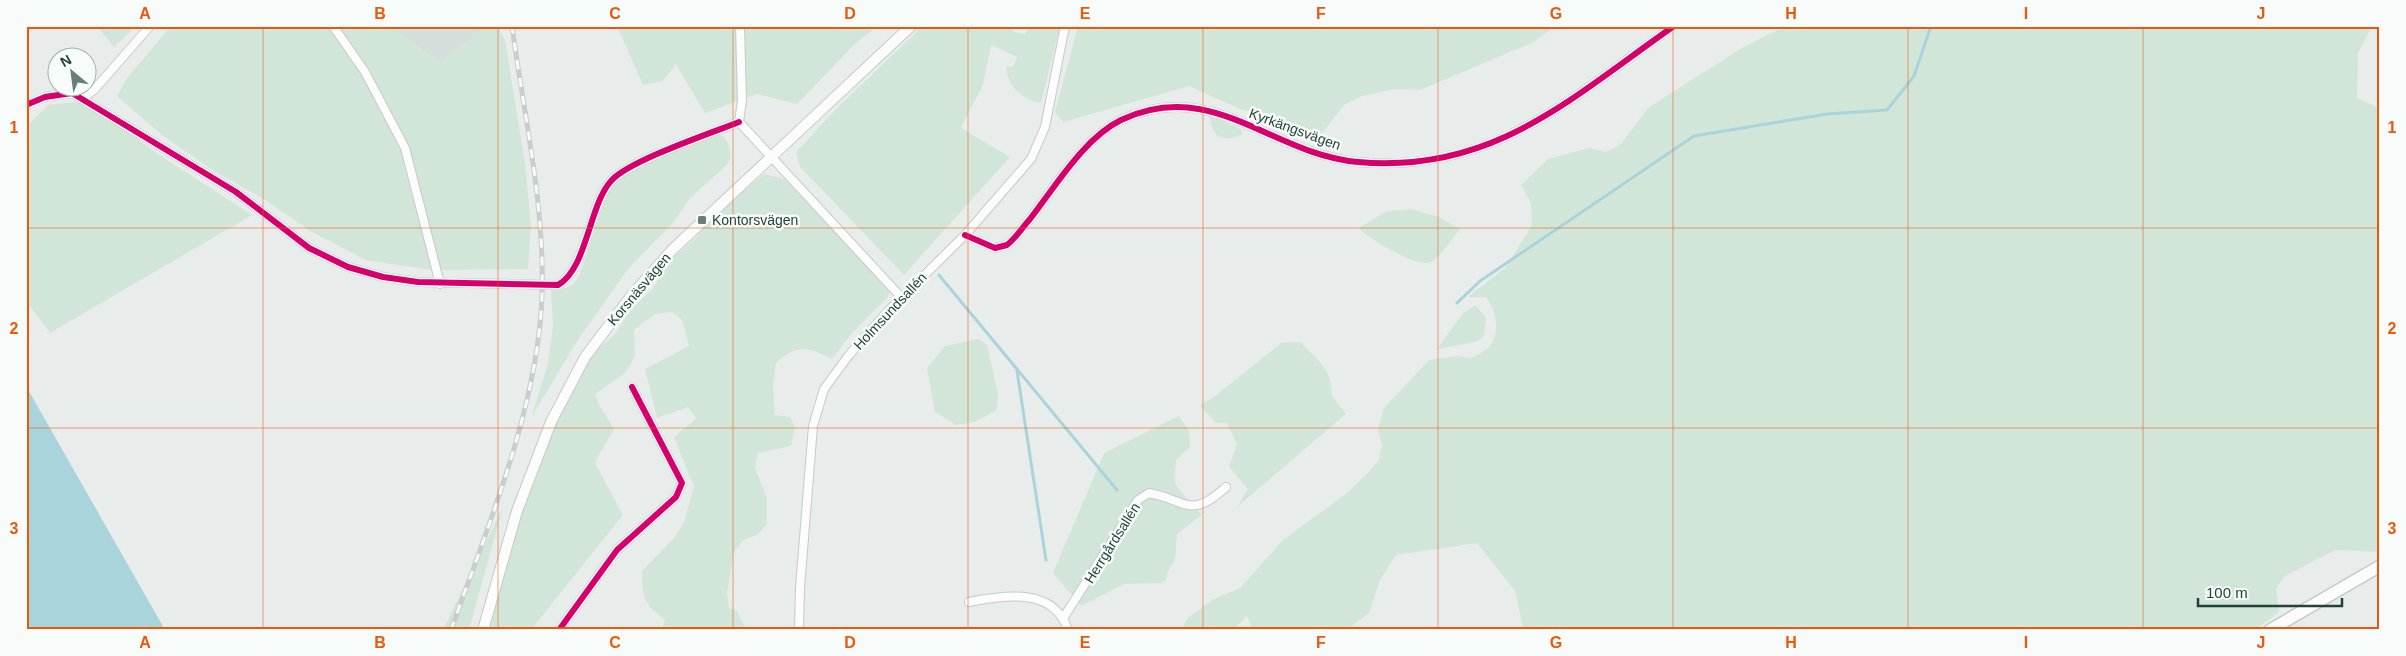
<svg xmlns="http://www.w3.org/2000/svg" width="2406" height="656" font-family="Arial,sans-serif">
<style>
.built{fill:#d6dedb}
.green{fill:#d1e6d8}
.water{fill:#a9d4db}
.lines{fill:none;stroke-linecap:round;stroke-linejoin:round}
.stream{stroke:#a9d4db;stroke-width:3}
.minor-casing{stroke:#c5cac8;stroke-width:10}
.tertiary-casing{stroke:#c5cac8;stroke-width:12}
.secondary-casing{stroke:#c3cbc8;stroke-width:14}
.minor{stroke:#fcfcfc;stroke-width:8}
.tertiary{stroke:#fcfcfc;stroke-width:10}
.secondary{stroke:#fcfcfc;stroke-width:11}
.rail-casing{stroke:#c9cdcc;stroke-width:5}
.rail{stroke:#f7fbf9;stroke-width:3;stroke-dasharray:9;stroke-linecap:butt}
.cycleway-casing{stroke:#f7fbf9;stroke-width:9}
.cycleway{stroke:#d6006c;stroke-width:6}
.grid{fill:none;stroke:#e8590c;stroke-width:1;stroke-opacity:0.55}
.poi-dot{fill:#697e78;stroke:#f7fbf9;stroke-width:2}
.labels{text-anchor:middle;stroke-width:5;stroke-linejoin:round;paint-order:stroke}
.street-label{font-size:14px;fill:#24423a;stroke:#f7fbf9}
.poi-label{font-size:14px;fill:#24423a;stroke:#f7fbf9;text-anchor:start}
.neatline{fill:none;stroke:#e8590c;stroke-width:2}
.grid-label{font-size:16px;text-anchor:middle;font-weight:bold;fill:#e8590c}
</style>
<rect width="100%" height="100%" fill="#e8edeb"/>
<path class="built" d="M 390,26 L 486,26 L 440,63 Z"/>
<path class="green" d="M 97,26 L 136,26 L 114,47 Z
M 171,26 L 390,26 L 440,63 L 486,26 L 497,26 L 505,40 L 525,164 L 531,226 L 528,269 L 431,270 L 366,260 L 312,232 L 262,198 L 214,171 L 162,135 L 117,96 L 127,78 Z
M 617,26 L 878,26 L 855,44 L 797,104 L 757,94 L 705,113 L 676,64 L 663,81 L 643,85 Z
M 923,26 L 1009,26 L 1014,32 L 1025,34 L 1030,26 L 1060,26 L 1041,103 C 1024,101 1004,84 1007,66 L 1013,67 L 1017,57 L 991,45 L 983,85 L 961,128 L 1010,157 L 904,275 L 800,167 L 796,152 L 839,106 Z
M 1078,26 L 1555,26 L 1534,42 L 1420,90 L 1395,89 L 1362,96 L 1344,105 L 1320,136 L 1238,108 L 1189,86 L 1063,122 L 1055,112 Z
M 1785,26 L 2372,26 L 2358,53 L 2357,98 L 2380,108 L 2380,552 L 2335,550 L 2285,576 L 2276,589 L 2279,612 L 2255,630 L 1521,630 L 1523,627 L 1515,591 L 1477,543 L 1396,555 L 1380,580 L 1369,613 L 1346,630 L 1253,630 L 1247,616 L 1233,630 L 1181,630 L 1188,618 L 1212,600 L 1240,588 L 1283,540 L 1347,493 L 1370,471 L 1379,460 L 1382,445 L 1378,430 L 1384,408 L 1429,360 L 1457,356 L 1471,358 C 1477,355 1484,352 1488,348 C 1501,335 1497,308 1485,297 L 1468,297 L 1506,267 L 1532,225 L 1531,203 L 1521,185 L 1548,159 L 1590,148 L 1606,152 L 1621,144 L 1648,108 L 1740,49 Z
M 75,102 L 92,105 L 158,154 L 252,215 L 50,333 L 26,301 L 26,127 L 48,105 Z
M 1209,115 L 1241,129 L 1242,135 L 1228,139 L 1217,136 L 1211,125 Z
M 719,134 L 725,138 L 729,146 L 731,157 L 727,165 L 690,198 L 672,224 L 628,269 L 577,341 L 531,418 L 548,364 L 553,325 L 551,290 C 558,289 567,289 573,284 C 585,273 598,209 611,188 C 623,167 695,144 719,134 Z
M 764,174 L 784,179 L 890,289 L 888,297 L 851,334 L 832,359 C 808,347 797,344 776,363 L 773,386 L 775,415 L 790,417 L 795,427 L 791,446 L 758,453 L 755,468 L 767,498 L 767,524 L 757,535 L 743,540 L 734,553 L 727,593 L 729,608 L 737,611 L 746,630 L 662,630 L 665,619 C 644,607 642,594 642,571 L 674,538 L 684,522 L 694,487 L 674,437 L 696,419 L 688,407 L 657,418 L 645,369 L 689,346 L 682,320 L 672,312 L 655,314 L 634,330 L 635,356 L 626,372 L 595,394 L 599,405 L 614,429 C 608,441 600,451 595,463 L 623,515 L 531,630 L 487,630 L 521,515 L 554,424 L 588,358 L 616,333 L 631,308 L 652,290 L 672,259 L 697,237 L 713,215 Z
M 1411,209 L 1439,217 L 1460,229 C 1453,237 1437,262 1428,263 C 1413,265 1369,239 1359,228 L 1387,211 Z
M 1476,305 L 1486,318 L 1484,336 L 1476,342 L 1437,349 L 1463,313 Z
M 978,339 L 987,345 L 998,393 L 997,410 L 975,422 L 956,425 L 935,412 L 927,368 L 945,346 Z
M 1300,342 C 1318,360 1332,369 1332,396 L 1346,414 L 1237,507 L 1248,489 L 1229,467 L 1237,444 L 1227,423 L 1216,423 L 1200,406 L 1220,392 L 1281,343 Z
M 1179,416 L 1189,431 L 1190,447 L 1176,460 C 1176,467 1174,474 1175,481 C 1175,488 1196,507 1202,515 L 1177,534 L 1175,560 L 1168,571 L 1166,580 L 1161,583 L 1124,584 L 1081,606 L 1053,573 L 1104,453 Z
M 503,507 L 469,630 L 443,630 Z"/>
<path class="water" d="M 26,386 L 165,630 L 26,630 Z"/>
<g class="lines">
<path class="stream" d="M 939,275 L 1117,490
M 1457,303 L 1480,281 L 1694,136 L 1827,114 L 1887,110 L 1914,76 L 1931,26
M 1017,371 L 1046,560"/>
<g class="minor-casing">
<path id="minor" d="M 333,26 L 365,72 L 405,148 L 440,284
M 740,26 L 742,100 L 739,122 L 901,297
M 83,98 L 94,90 L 150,26
M 26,105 L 45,97 L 72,93 L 236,192 L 309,248 L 348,267 L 383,277 L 418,282 L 558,285 C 587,269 589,205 611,181 C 628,161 711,133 739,122
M 965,235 L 995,248 L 1007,245 C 1016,238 1022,228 1030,219 C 1055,187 1084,138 1121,120 C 1213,77 1270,154 1358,162 C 1493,174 1571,98 1674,26
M 969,602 C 1005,595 1054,587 1068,630
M 1064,617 L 1138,500 L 1149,493 C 1187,500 1190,520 1226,487
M 559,630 L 617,550 L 676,497 L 682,483 L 632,387
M 799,630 L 800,588 L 813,426 L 824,389 L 849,355 L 888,311 L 965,235 L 1031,159 L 1045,127 L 1065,26"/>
</g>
<g class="tertiary-casing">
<path id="tertiary" d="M 483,630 L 517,511 L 551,422 L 585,357 L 632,295 L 672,250 L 911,26"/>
</g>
<g class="secondary-casing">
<path id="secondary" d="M 2270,630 L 2380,566"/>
</g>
<use href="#minor" class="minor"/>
<use href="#tertiary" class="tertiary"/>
<use href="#secondary" class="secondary"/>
<g class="rail-casing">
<path id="rail" d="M 451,630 C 488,526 538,407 542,296 C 545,205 524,116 512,26"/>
</g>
<use href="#rail" class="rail"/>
<g class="cycleway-casing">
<path id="cycleway" d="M 26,105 L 45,97 L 72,93 L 236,192 L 309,248 L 348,267 L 383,277 L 418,282 L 558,285 C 587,269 589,205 611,181 C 628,161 711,133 739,122
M 965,235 L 995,248 L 1007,245 C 1016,238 1022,228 1030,219 C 1055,187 1084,138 1121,120 C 1213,77 1270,154 1358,162 C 1493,174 1571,98 1674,26
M 559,630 L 617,550 L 676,497 L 682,483 L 632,387"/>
</g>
<use href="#cycleway" class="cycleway"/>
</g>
<path class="grid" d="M 263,26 L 263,630M 498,26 L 498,630M 733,26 L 733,630M 968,26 L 968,630M 1203,26 L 1203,630M 1438,26 L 1438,630M 1673,26 L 1673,630M 1908,26 L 1908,630M 2143,26 L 2143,630M 26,228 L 2380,228M 26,428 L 2380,428"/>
<rect class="poi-dot" x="697" y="215" width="10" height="10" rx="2.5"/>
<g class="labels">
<g class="street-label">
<text transform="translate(1295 129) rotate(20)" y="5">Kyrkängsvägen</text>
<text transform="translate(639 289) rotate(-50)" y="5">Korsnäsvägen</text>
<text transform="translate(890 311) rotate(-47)" y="5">Holmsundsallén</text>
<text transform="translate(1112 543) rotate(-58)" y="5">Herrgårdsallén</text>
</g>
<g class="poi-label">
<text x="712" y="225">Kontorsvägen</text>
</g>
</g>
<rect width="2406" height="656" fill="none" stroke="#f7fbf9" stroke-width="55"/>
<g transform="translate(72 72) rotate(331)"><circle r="24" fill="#f7fbf9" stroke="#a3b1ad"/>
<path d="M0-4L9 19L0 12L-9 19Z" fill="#697e78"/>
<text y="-8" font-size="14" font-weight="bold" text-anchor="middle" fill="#24423a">N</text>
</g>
<path d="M2198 598v8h144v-8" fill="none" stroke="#24423a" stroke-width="2.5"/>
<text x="2206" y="598" font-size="15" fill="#24423a" stroke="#f7fbf9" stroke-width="4" paint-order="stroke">100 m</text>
<rect x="28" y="28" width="2350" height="600" class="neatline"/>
<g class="grid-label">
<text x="145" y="19">A</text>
<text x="380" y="19">B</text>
<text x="615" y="19">C</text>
<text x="850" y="19">D</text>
<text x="1085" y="19">E</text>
<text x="1321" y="19">F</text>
<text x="1556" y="19">G</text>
<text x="1791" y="19">H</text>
<text x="2026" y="19">I</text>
<text x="2261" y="19">J</text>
<text x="14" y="133">1</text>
<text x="2392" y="133">1</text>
<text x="14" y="334">2</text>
<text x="2392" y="334">2</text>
<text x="14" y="534">3</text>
<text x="2392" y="534">3</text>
<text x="145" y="648">A</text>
<text x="380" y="648">B</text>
<text x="615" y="648">C</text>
<text x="850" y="648">D</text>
<text x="1085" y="648">E</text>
<text x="1321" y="648">F</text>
<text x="1556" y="648">G</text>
<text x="1791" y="648">H</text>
<text x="2026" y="648">I</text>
<text x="2261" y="648">J</text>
</g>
</svg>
